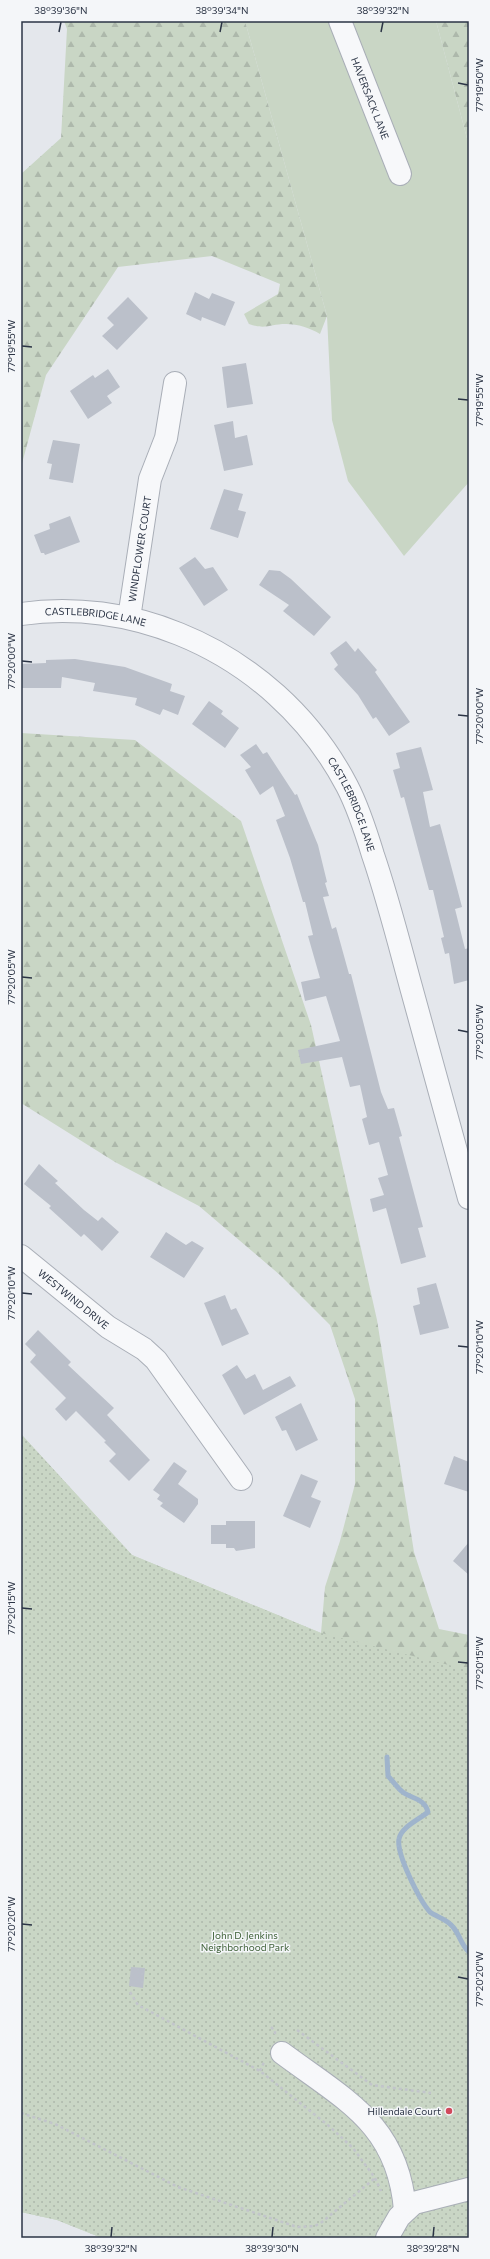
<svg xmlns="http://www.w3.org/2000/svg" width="490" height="2259" font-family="Commissioner,sans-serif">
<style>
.green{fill:#c9d6c5}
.forest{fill:url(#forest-firs)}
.park{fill:url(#park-dots)}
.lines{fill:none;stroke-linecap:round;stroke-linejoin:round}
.stream{stroke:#9fb4cc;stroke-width:5}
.building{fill:#bbc0ca}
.minor-casing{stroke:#a9aeb7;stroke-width:24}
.path{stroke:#c2c5cb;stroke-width:2.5;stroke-dasharray:3 3;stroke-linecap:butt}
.minor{stroke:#f7f8fa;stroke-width:22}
.ticks{fill:none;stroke:#2b3445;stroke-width:1.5}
.poi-dot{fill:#d1495b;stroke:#f4f6f9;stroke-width:1.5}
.labels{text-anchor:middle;stroke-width:3;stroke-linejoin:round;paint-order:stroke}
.street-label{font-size:10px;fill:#2b3445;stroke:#f4f6f9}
.park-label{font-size:10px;fill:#3f6138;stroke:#f4f6f9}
.poi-label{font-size:10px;fill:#2b3445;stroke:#f4f6f9;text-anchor:end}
.neatline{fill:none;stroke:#2b3445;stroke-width:1.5}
.ticks-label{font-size:10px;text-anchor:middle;fill:#2b3445}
</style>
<defs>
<pattern id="forest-firs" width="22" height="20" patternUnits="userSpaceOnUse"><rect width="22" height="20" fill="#c9d6c5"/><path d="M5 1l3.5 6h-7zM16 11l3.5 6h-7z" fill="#adb8ab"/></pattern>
<pattern id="park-dots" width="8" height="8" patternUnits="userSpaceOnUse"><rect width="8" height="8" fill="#c9d6c5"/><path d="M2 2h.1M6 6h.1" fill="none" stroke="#adb8ab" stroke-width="1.8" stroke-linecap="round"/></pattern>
</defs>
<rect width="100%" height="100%" fill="#e4e7ec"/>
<path class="green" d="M 245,21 L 436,21 L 469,146 L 469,482 L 404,556 L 348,481 L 332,420 L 327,316 Z"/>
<path class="forest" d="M 64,21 L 245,21 L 327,316 L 320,334 C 310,328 298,324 286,324 C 270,324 266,330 249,324 L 244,314 L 278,294 L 280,284 L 212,256 L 118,267 L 46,375 L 21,467 L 21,174 L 61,138 L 67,29 Z
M 436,21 L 469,21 L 469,146 Z
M 21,733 L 135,740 L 241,821 L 311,1025 L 377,1320 L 414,1552 L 439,1629 L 469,1635 L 469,2082 L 102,2238 L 57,2220 L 21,2212 L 21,1434 L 132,1555 L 321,1633 L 325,1587 L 340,1541 L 355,1484 L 355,1399 L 330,1325 L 280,1275 L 199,1206 L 115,1162 L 21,1103 Z"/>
<path class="park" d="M 21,1434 L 132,1555 L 321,1633 L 469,1670 L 469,2238 L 102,2238 L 57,2220 L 21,2212 Z"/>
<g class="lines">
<path class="stream" d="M 387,1757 L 388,1776 C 393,1781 398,1789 404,1793 C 413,1799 425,1799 428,1812 C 420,1819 401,1827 399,1839 C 396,1854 420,1901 430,1912 C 436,1917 446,1918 453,1927 C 460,1935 461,1945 469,1952"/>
</g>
<path class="building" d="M 195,292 L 209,299 L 212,293 L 235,302 L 225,326 L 202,317 L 201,321 L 186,314 Z
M 128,297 L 148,318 L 117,350 L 102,336 L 114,325 L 107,318 Z
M 246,363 L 253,404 L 227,408 L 222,367 Z
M 108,369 L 120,387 L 107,396 L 112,403 L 88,419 L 70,391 L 93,375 L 95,378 Z
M 233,421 L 235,438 L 247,435 L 253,465 L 224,471 L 214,425 Z
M 53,440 L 80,444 L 73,483 L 49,479 L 52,464 L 47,463 Z
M 224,489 L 243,494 L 238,510 L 246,512 L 238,538 L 210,529 Z
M 70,516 L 80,542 L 45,555 L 44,553 L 41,553 L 34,535 L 50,529 L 49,524 Z
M 195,557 L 205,569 L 213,567 L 228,590 L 204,606 L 179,568 Z
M 269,570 L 280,571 L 291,579 L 331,617 L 314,636 L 283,611 L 289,605 L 259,585 Z
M 346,641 L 355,652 L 358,648 L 377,670 L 375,672 L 410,722 L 389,736 L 376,717 L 373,719 L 358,695 L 334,669 L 338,665 L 330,653 Z
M 75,659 L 125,667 L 172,684 L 170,691 L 185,696 L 178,715 L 163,709 L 160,715 L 135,705 L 137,698 L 93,691 L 95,683 L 62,677 L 61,688 L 21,688 L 21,664 L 46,663 L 46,660 Z
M 209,701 L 223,711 L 221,714 L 239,728 L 225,748 L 192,724 Z
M 256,744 L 263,754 L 267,752 L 295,795 L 297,794 L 318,845 L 327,882 L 325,883 L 329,896 L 323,897 L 332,929 L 336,927 L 349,974 L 351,974 L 381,1092 L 388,1109 L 394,1108 L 402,1136 L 399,1137 L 423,1227 L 418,1228 L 426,1257 L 401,1264 L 386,1208 L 373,1212 L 370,1199 L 384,1195 L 378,1178 L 388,1175 L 379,1142 L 369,1145 L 362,1119 L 367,1117 L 360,1085 L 350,1087 L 342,1057 L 301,1064 L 298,1050 L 340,1041 L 326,996 L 305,1001 L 301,982 L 320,978 L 308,936 L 313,935 L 305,902 L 303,902 L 290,858 L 276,820 L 285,816 L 273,786 L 260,795 L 245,770 L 251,767 L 240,755 Z
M 421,747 L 433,790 L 423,792 L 430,827 L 440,824 L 462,907 L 455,909 L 465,949 L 469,948 L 469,980 L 454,984 L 449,953 L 445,954 L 441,938 L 444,937 L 433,890 L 429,890 L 404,797 L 401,798 L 393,770 L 400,768 L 396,753 Z
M 39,1164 L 58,1181 L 55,1183 L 84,1210 L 98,1221 L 102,1217 L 119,1232 L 102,1251 L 84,1234 L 81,1237 L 49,1208 L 51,1206 L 24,1184 Z
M 166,1232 L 186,1245 L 192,1241 L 204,1248 L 184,1278 L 150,1257 Z
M 436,1283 L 449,1328 L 420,1335 L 413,1306 L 420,1304 L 417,1288 Z
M 225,1295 L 231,1310 L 236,1308 L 249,1334 L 222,1346 L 204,1303 Z
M 38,1330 L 71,1362 L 68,1365 L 114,1408 L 107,1415 L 150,1460 L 129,1481 L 109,1461 L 116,1454 L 104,1442 L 106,1441 L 76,1411 L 66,1421 L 55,1409 L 66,1398 L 30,1362 L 36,1355 L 25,1344 Z
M 237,1365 L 246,1379 L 255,1374 L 263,1390 L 290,1376 L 296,1386 L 244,1415 L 222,1375 Z
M 301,1403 L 318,1440 L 296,1451 L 286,1430 L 282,1431 L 275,1417 Z
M 454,1456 L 469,1462 L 469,1492 L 444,1484 Z
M 174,1462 L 187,1471 L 178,1484 L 198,1499 L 198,1504 L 184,1523 L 160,1506 L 163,1503 L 157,1499 L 160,1495 L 153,1490 Z
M 301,1474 L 318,1481 L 311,1497 L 321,1501 L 310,1528 L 283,1516 Z
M 226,1521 L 255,1521 L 255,1548 L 236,1551 L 234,1548 L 226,1548 L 226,1544 L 211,1544 L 211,1525 L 226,1525 Z
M 469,1542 L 469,1575 L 453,1561 Z
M 131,1967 L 145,1968 L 143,1988 L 129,1986 Z"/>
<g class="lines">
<g class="minor-casing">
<g id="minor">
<path id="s1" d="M 340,21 L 400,174"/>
<path id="s2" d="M 21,614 C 74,606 130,614 179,634 C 251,663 311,717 347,786 C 358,807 366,832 373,855 C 388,899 399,943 411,987 C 430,1057 450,1128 469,1198"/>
<path id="s3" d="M 129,618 L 150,479 L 166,438 L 175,383"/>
<path id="s4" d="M 21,1256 L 108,1327 L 144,1349 L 156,1360 L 241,1479"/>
<path d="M 282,2053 C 345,2100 398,2124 405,2210"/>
<path d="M 387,2238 L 399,2217 L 414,2203 L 469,2189"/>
</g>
</g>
<path class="path" d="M 130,1992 L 138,2005 L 260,2071 L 329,2126 L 353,2148 L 375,2178 L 381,2191
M 271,2027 L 275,2031 L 275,2035
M 297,2030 L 372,2085 L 431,2093
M 260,2071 L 265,2060
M 21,2113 L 55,2124 L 178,2187 L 297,2227 L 315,2226 L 322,2222 L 375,2178"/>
<use href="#minor" class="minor"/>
</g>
<path class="ticks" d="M 59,32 L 61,22M 220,32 L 222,22M 381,32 L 383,22M 458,83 L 468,85M 22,346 L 32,347M 458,399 L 468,400M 22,661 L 32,662M 458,715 L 468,716M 22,977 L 32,978M 458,1030 L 468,1032M 22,1293 L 32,1294M 458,1346 L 468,1347M 22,1608 L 32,1609M 458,1662 L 468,1663M 22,1924 L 32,1925M 458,1977 L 468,1979M 111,2237 L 112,2227M 272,2237 L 273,2227M 433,2237 L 434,2227"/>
<circle class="poi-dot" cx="449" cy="2111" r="4"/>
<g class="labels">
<g class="street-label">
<text dy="4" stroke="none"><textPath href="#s1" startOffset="83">HAVERSACK LANE</textPath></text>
<text dy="4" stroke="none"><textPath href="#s3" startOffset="70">WINDFLOWER COURT</textPath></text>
<text dy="4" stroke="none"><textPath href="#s2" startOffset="75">CASTLEBRIDGE LANE</textPath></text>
<text dy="4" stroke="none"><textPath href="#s2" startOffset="411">CASTLEBRIDGE LANE</textPath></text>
<text dy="4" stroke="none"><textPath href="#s4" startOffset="68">WESTWIND DRIVE</textPath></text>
</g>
<g class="park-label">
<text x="245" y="1939">John D. Jenkins<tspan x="245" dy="12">Neighborhood Park</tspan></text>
</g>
<g class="poi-label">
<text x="441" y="2115">Hillendale Court</text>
</g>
</g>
<rect width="490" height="2259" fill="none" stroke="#f4f6f9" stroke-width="44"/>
<rect x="22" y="22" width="446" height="2215" class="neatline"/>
<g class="ticks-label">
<text x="61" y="14">38°39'36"N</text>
<text x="222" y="14">38°39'34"N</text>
<text x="383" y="14">38°39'32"N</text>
<text transform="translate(479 85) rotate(-90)" y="4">77°19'50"W</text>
<text transform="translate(11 346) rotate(-90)" y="4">77°19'55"W</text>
<text transform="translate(479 400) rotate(-90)" y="4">77°19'55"W</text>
<text transform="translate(11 661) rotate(-90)" y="4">77°20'00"W</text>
<text transform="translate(479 716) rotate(-90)" y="4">77°20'00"W</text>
<text transform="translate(11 977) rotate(-90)" y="4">77°20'05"W</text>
<text transform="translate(479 1032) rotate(-90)" y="4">77°20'05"W</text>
<text transform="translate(11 1293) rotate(-90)" y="4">77°20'10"W</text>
<text transform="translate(479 1347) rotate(-90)" y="4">77°20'10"W</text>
<text transform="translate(11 1608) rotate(-90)" y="4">77°20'15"W</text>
<text transform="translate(479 1663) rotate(-90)" y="4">77°20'15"W</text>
<text transform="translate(11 1924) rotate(-90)" y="4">77°20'20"W</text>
<text transform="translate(479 1979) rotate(-90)" y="4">77°20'20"W</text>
<text x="111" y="2252">38°39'32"N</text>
<text x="272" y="2252">38°39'30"N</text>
<text x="433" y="2252">38°39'28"N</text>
</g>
</svg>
